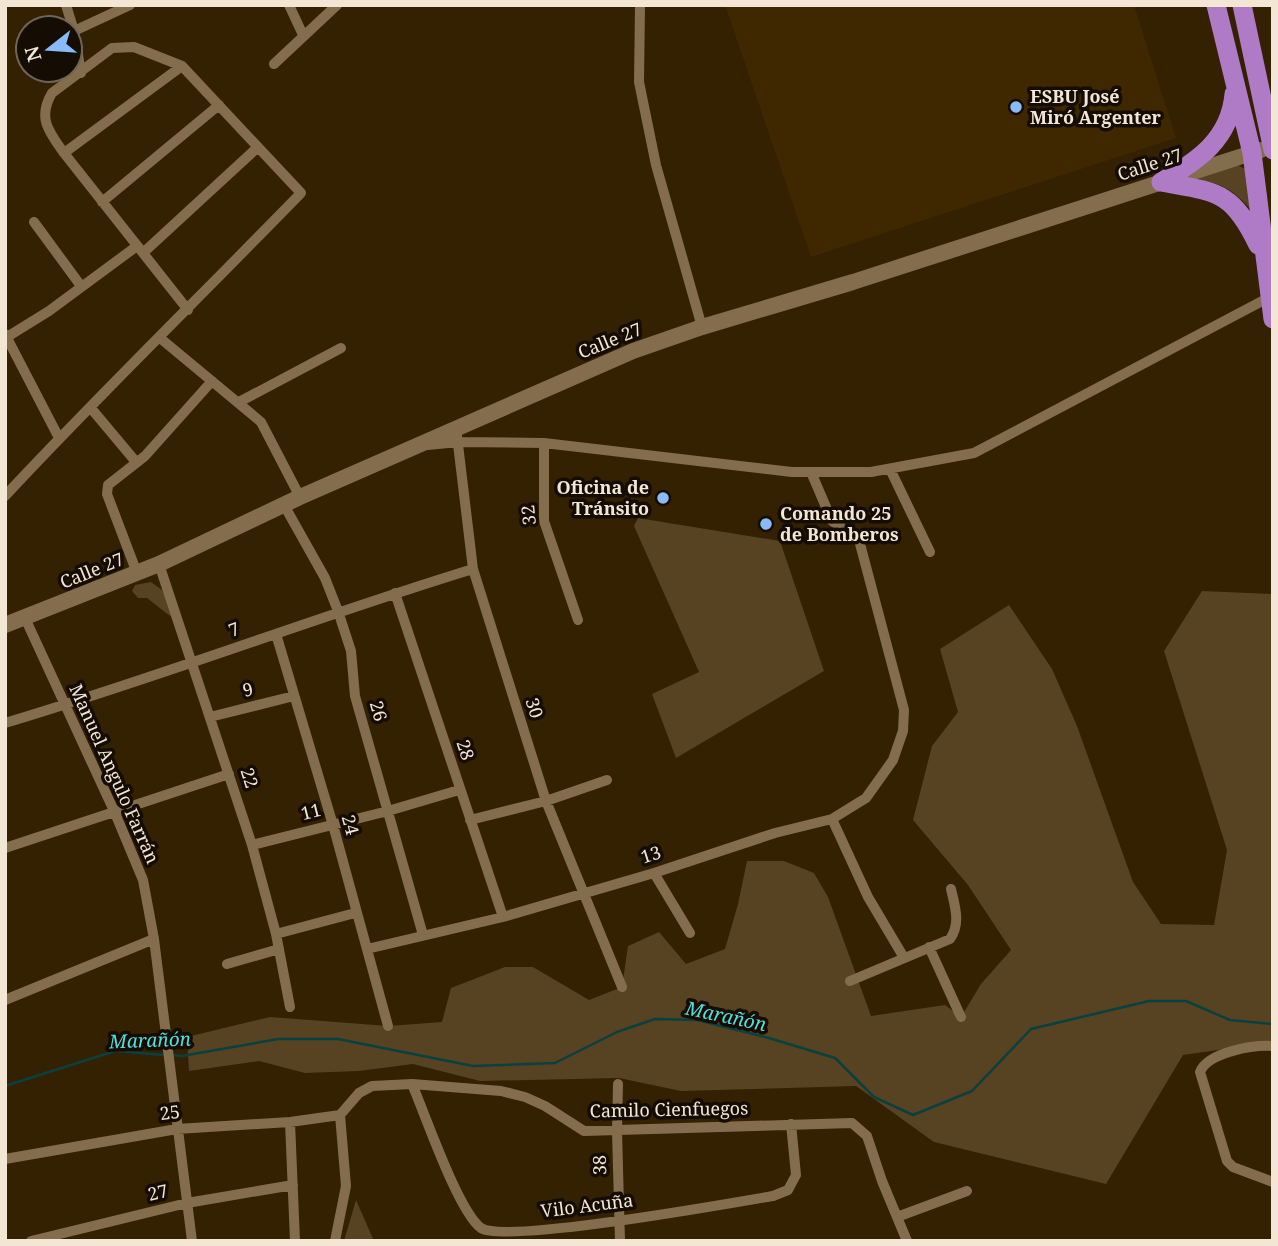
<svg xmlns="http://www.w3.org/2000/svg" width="1278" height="1246" font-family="'Noto Serif',serif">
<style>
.built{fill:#3f2700}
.green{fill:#574222}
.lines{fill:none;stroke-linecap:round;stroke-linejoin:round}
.stream{stroke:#094141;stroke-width:2.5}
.street{stroke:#836d4d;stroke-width:10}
.secondary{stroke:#836d4d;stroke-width:16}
.highway{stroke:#b07bc6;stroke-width:19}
.poi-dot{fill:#88bafc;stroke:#150d03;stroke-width:2.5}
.labels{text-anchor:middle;stroke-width:7;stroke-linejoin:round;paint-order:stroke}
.poi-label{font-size:18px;font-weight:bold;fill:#f3e6d5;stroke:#150d03;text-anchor:start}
.street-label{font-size:18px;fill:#f3e6d5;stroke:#150d03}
.water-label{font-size:19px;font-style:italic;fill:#51dfdf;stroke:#150d03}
</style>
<rect width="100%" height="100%" fill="#342101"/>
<path class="built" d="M 725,5 L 1134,5 L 1176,138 L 811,257 Z"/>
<path class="green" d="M 1236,164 L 1252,173 L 1255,214 C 1233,189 1220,180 1186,180 Z
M 638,518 L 780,541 L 824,671 L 676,758 L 652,694 L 699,672 L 634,526 Z
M 151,582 L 162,590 L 173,615 L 170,616 L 147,598 L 138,598 L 132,591 L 135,585 Z
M 1202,591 L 1273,594 L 1273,1042 L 1183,1055 L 1106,1184 L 934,1142 L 856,1086 L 681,1091 L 619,1078 L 480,1081 L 413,1064 L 359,1071 L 305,1073 L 259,1061 L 189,1071 L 187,1037 L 270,1017 L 388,1026 L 442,1022 L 451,988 L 505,967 L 533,967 L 589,1000 L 622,987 L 628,946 L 659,932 L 686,964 L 725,949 L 738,904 L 747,861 L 784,861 L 814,873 L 828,897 L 871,1016 L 945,1005 L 961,1017 L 981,984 L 1011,950 L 968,885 L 913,820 L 932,746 L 958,712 L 940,649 L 1009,605 L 1052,669 L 1077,726 L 1133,882 L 1161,924 L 1214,925 L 1227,850 L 1164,651 Z
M 356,1200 L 374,1241 L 344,1241 Z"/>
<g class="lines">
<path class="stream" d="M 171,1055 L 182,1056 L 278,1039 L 338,1039 L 473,1066 L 555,1063 L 617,1032 L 655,1019 L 697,1020 L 769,1038 L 835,1058 L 874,1097 L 913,1115 L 972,1091 L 1031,1029 L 1149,1001 L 1186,1001 L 1230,1020 L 1273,1024
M 5,1086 L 115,1051 L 164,1055"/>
<path class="street" d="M 66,5 L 74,31 L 81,73
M 289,5 L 303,35
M 640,5 L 639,82 L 656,165 L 702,327
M 74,31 L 130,5
M 274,64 L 337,5
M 64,153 L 182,66
M 102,202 L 219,105
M 34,222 L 81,286
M 143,253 L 258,147
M 5,334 L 59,438
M 7,337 L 49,311 L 137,246
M 160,338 L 261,422 L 300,497
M 239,402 L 341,348
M 90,407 L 136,462
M 457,436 L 473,569 L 546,801 L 622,987
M 544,443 L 544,521 L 578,620
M 428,445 L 458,442 L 544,443 L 792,472 L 871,472 L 974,453 L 1270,297
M 890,469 L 930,552
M 5,496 C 101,393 203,294 301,193 L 182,66 L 134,47 L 112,48 L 52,93 C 37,118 49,132 64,153 L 188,310
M 284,505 L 325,578 L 338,611 L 351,651 L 355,696 L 423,935
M 159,564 L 252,845 L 276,934 L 290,1007
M 137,573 L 107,494 L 108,485 L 145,456 L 212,381
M 395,593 L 503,917
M 25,618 L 115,813 L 143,880 L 154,939 L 192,1241
M 276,634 L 333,825 L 388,1026
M 210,717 L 294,696
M 5,723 C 163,676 316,617 473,569
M 832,819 L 868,897 L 903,956
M 470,820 L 546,801 L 607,780
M 252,845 L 388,811 L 459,790
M 5,848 L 229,774
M 654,873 L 690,933
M 276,934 L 355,913
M 929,947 L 961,1017
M 367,949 L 503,917 L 654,873 L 775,833 L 832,819 L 866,798 L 893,760 L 903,731 L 904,710 L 859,540 L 832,521 L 811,472
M 227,964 L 279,949
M 850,981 L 950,939 C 961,923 955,907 951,889
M 5,1000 L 154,939
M 1273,1046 C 1253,1045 1208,1052 1200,1072 L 1227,1161 L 1233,1167 L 1273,1182
M 412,1084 C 425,1114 458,1211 481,1228 C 505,1244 731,1203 773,1196 L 788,1190 L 796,1175 L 791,1124
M 618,1084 L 617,1131 L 620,1241
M 340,1115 L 359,1093 L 372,1086 L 412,1084 L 501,1091 L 525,1097 L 545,1106 L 584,1131 L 852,1123 L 867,1136 L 882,1181 L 907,1241
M 290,1122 L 295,1241
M 5,1159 L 177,1129 L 290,1122 L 340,1115
M 897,1217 L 967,1191
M 31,1241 L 187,1203 L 293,1185
M 335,1241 L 346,1186 L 340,1115"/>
<path class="secondary" d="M 5,625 L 159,564 L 300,497 L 633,351 L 702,327 L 853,282 L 1261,150"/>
<path class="highway" d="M 1216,5 L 1252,153 L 1273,319
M 1242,5 L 1273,150
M 1161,182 C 1216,192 1232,190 1258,245
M 1161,182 C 1198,161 1230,139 1234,94"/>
</g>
<g class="poi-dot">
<circle cx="1016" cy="107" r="7"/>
<circle cx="663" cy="498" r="7"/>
<circle cx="766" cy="524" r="7"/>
</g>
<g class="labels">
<g class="poi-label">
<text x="1030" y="103">ESBU José<tspan x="1030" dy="21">Miró Argenter</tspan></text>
<text x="649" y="494" text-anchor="end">Oficina de<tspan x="649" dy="21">Tránsito</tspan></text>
<text x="780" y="520">Comando 25<tspan x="780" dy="21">de Bomberos</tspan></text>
</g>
<g class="street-label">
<text transform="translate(1150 165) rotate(-18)" y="6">Calle 27</text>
<text transform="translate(610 341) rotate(-22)" y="6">Calle 27</text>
<text transform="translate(529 515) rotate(-96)" y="6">32</text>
<text transform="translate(92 571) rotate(-22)" y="6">Calle 27</text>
<text transform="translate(234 630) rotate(-19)" y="6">7</text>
<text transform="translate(248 690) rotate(-14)" y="6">9</text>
<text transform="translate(534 708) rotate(73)" y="6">30</text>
<text transform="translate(378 711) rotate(74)" y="6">26</text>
<text transform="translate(465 750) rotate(72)" y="6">28</text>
<text transform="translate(114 774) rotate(66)" y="6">Manuel Angulo Farrán</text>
<text transform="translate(249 778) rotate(72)" y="6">22</text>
<text transform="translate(311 812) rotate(-14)" y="6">11</text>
<text transform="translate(350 825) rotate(75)" y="6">24</text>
<text transform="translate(651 855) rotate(-18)" y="6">13</text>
<text transform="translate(669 1110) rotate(-1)" y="6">Camilo Cienfuegos</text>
<text transform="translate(170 1113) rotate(-8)" y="6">25</text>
<text transform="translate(600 1165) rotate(-91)" y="6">38</text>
<text transform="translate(158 1193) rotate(-13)" y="6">27</text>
<text transform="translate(587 1206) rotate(-7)" y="6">Vilo Acuña</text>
</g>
<g class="water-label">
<text transform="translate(726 1016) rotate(12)" y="7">Marañón</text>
<text transform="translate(150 1040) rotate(-2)" y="7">Marañón</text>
</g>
</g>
<rect width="1278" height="1246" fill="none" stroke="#f3e6d5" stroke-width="14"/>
<g transform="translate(49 49) rotate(253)"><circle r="33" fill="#150d03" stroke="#6e6457" stroke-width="2"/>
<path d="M0-5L12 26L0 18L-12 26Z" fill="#88bafc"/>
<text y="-10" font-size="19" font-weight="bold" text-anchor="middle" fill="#f3e6d5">N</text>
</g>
</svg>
